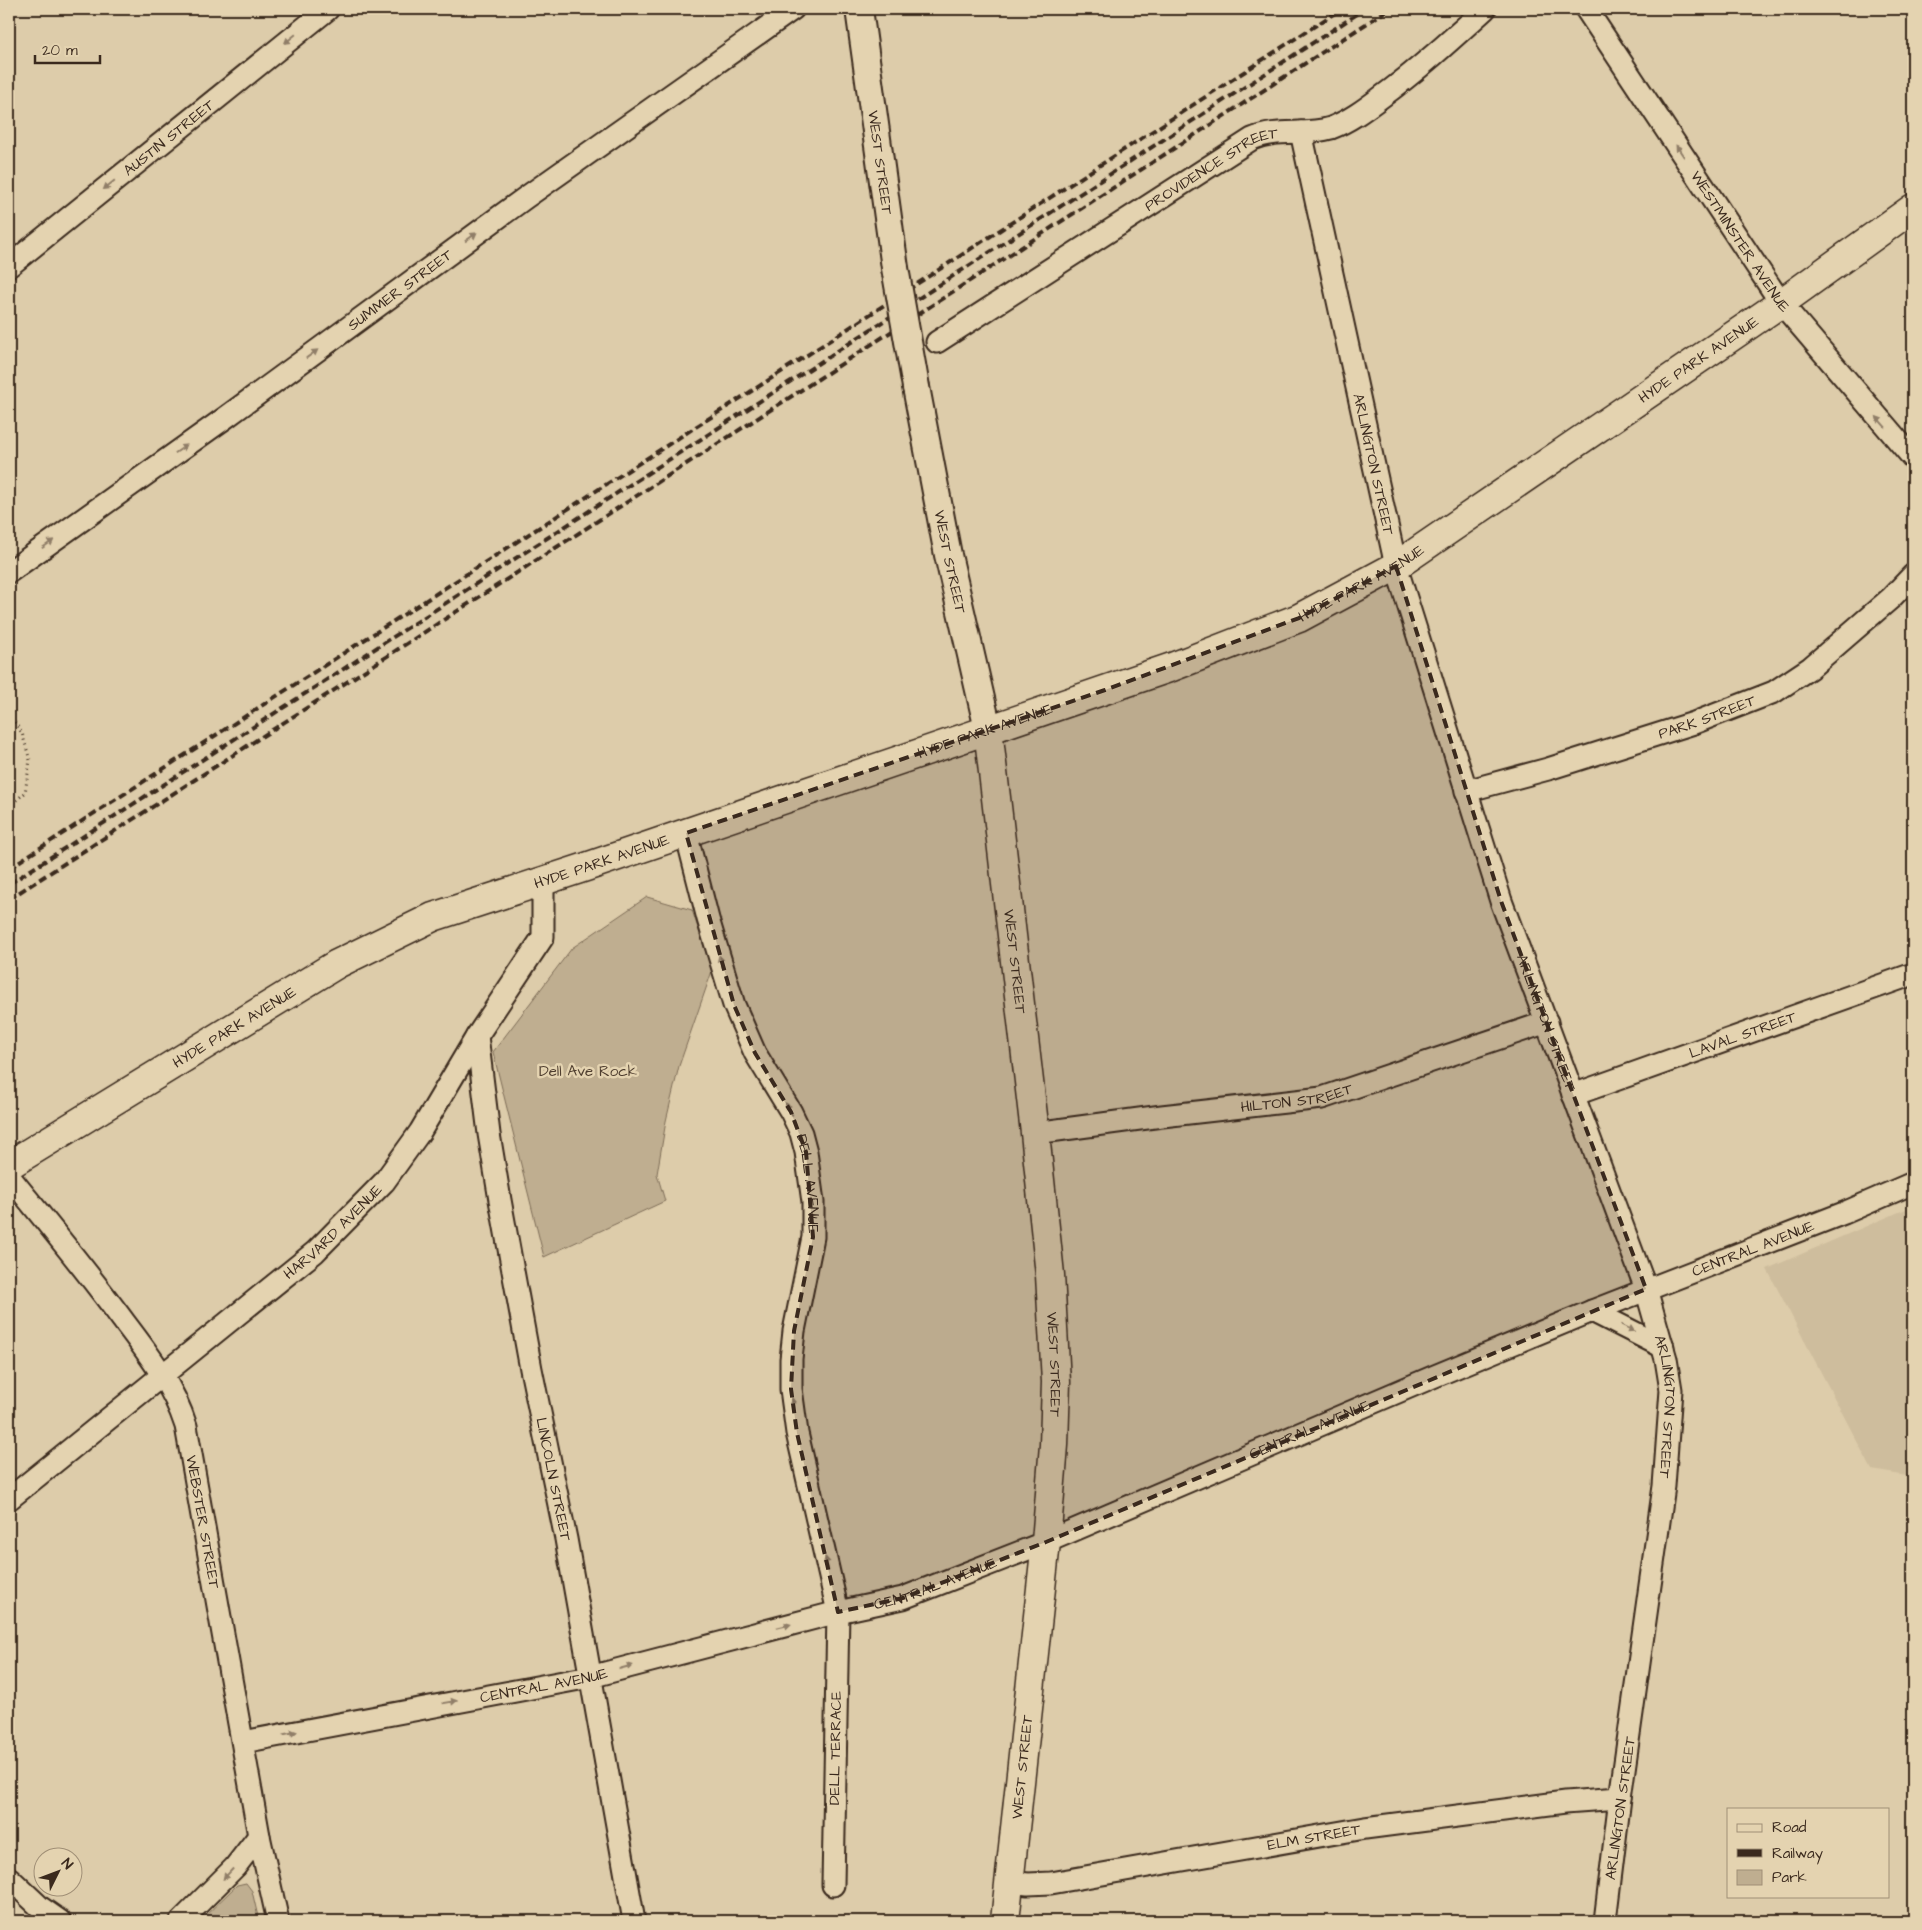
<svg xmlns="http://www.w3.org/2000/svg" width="1922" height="1930" font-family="'Architects Daughter',sans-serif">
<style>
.built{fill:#cebd9d}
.green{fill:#bfae90;stroke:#7d6c57}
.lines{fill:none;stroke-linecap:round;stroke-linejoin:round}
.minor-casing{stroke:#3b2a1e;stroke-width:25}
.tertiary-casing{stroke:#3b2a1e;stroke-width:30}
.secondary-casing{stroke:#3b2a1e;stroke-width:31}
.primary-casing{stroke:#3b2a1e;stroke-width:31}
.path{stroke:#3b2a1e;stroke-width:3;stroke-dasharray:1 4;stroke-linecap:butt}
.minor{stroke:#e4d3b0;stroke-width:21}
.tertiary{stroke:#e4d3b0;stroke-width:26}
.secondary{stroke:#e4d3b0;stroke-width:28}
.primary{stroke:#e4d3b0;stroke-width:28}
.rail{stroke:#3b2a1e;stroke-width:4;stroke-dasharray:8 4;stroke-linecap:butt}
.tertiary-bridge-casing{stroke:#3b2a1e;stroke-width:30;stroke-linecap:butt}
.tertiary-bridge{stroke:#e4d3b0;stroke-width:26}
.oneway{fill:#907e67}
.marked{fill:#3b2a1e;fill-opacity:0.2;stroke:#3b2a1e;stroke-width:4;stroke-dasharray:10 6;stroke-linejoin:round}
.labels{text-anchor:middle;stroke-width:5;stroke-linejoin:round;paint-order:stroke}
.street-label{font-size:15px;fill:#3b2a1e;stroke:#e4d3b0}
.park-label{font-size:15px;fill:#4f3e2f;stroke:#e4d3b0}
</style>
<rect width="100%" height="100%" fill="#dca"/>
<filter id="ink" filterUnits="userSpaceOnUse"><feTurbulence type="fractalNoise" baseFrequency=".02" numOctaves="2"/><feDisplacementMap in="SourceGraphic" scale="10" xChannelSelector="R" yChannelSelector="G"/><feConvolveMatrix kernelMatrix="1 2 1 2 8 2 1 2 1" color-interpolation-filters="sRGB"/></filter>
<g filter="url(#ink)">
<path class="built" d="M 1913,1206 L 1913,1477 L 1872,1470 L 1767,1269 Z"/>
<path class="green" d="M 647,897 L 692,910 L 712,971 L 679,1066 L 666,1121 L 657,1174 L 665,1201 L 544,1257 L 493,1052 L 572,948 Z
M 246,1883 L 252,1891 L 259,1921 L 200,1921 L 237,1885 Z"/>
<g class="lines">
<g class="minor-casing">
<g id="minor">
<path id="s1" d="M 1586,9 L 1781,303 L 1913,458"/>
<path id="s2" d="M 1301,132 L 1396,566 L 1501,901 L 1646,1289 L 1666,1359 L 1671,1390 L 1664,1486 L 1620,1798 L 1605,1921"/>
<path id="s3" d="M 9,266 L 328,9"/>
<path id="s4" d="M 937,342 L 1252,139 C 1277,128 1305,136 1331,128 C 1349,121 1364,110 1380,98 C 1417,71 1451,40 1485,9"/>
<path id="s5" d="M 9,572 L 225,418 L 525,198 L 793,9"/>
<path id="s6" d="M 1466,791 L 1548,769 L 1694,723 L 1774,692 L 1810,668 L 1891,598 L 1913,575"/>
<path id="s7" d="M 686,833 L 708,919 L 734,1005 L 755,1053 L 791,1112 L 801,1133 L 806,1152 L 813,1202 L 813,1237 L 794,1331 L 791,1359 L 791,1389 L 797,1433 L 838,1612 L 833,1885"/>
<path id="s8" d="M 477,1036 L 489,1134 L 500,1200 L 531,1369 L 566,1539 L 634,1921"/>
<path id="s9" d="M 1573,1095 L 1913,974"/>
<path id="s10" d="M 1035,1133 L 1162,1116 L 1322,1098 L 1547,1022"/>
<path id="s11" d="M 9,1176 C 47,1223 86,1270 122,1319 C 148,1353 173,1385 186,1426 L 259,1836 L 278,1921"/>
<path d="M 1592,1311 L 1663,1347"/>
<path id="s12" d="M 9,1499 L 315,1252 L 384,1182 L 420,1132 L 477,1036 L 543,937 L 543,881"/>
<path id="s13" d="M 243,1742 L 590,1677 L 838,1612 L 903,1598 L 1046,1542 L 1435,1376 L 1592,1311 L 1844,1213 L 1913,1183"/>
<path d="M 9,1878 L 40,1907 L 60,1921"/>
<path id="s14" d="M 1009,1882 L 1028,1884 L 1051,1883 L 1365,1828 L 1565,1802 L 1620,1798"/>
<path d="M 181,1921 L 235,1867 L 259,1836"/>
</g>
</g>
<g class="tertiary-casing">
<g id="tertiary">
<path id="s15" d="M 859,9 L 895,268"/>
<path id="s16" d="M 916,387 L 948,555 L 988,729"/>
</g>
</g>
<g class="secondary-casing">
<g id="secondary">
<path id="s17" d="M 988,729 L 1035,1133 L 1050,1275 L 1056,1382 L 1054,1445 L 1046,1542 L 1005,1921"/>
</g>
</g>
<g class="primary-casing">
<g id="primary">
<path id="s18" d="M 9,1165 L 337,964 L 433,917 L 586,867 L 1172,667 L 1299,618 L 1396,566 L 1781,303 L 1913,208"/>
</g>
</g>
<path class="path" d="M 9,714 L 22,733 L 30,760 L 25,793 L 9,806"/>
<use href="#minor" class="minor"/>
<use href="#tertiary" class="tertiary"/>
<use href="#secondary" class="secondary"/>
<use href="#primary" class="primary"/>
<path class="rail" d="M 9,868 L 761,385 L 1341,9
M 9,884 L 768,396 L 1365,9
M 9,899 L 775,407 L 1389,9"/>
<g class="tertiary-bridge-casing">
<path id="tertiary-bridge" d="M 895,268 L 916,387"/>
</g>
<use href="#tertiary-bridge" class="tertiary-bridge"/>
</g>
<defs><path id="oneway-solid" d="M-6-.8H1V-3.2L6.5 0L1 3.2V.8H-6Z" transform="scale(1.25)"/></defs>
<g class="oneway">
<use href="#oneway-solid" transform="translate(290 39) rotate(141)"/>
<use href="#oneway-solid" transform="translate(1680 151) rotate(-124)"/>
<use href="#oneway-solid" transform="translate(109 185) rotate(141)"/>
<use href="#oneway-solid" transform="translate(471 237) rotate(-36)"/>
<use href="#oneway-solid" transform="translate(312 354) rotate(-36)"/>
<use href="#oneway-solid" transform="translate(1881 422) rotate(-131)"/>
<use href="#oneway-solid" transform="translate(181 449) rotate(-35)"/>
<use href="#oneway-solid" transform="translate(48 544) rotate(-35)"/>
<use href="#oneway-solid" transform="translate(721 962) rotate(-107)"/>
<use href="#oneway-solid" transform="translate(789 1109) rotate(-119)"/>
<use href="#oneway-solid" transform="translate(1628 1328) rotate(27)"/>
<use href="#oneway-solid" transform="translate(793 1405) rotate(-97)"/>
<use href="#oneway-solid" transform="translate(827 1564) rotate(-103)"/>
<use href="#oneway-solid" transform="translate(784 1626) rotate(-14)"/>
<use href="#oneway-solid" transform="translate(626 1667) rotate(-15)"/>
<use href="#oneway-solid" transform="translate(450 1702) rotate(-10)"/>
<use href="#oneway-solid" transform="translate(290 1733) rotate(-11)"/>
<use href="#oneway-solid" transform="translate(228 1874) rotate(133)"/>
</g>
</g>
<path class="marked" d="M 1396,566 L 1501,901 L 1646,1289 L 1046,1542 L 903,1598 L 838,1612 L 797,1433 L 791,1389 L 794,1331 L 813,1237 L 806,1152 L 791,1112 L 755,1053 L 734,1005 L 686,833 L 1105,690 L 1299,618 Z"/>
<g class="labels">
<g class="street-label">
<text dy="5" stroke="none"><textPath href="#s3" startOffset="205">AUSTIN STREET</textPath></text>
<text dy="5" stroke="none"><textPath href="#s15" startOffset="155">WEST STREET</textPath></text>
<text dy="5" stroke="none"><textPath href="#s4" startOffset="325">PROVIDENCE STREET</textPath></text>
<text dy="5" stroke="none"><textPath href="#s1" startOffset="279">WESTMINSTER AVENUE</textPath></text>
<text dy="5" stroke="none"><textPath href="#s5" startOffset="482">SUMMER STREET</textPath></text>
<text dy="5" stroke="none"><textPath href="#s18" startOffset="1884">HYDE PARK AVENUE</textPath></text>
<text dy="5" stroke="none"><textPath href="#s2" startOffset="340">ARLINGTON STREET</textPath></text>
<text dy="5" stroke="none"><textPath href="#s16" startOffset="178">WEST STREET</textPath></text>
<text dy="5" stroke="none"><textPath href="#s18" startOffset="1479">HYDE PARK AVENUE</textPath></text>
<text dy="5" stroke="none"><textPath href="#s6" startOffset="252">PARK STREET</textPath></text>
<text dy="5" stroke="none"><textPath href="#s18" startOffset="1074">HYDE PARK AVENUE</textPath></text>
<text dy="5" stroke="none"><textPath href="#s18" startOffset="669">HYDE PARK AVENUE</textPath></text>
<text dy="5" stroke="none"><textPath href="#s17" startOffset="234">WEST STREET</textPath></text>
<text dy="5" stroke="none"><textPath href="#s2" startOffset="925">ARLINGTON STREET</textPath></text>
<text dy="5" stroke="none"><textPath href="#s18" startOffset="264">HYDE PARK AVENUE</textPath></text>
<text dy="5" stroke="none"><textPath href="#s9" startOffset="180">LAVAL STREET</textPath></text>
<text dy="5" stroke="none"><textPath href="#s10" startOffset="264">HILTON STREET</textPath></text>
<text dy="5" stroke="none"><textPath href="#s7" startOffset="375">DELL AVENUE</textPath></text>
<text dy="5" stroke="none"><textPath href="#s12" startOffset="420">HARVARD AVENUE</textPath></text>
<text dy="5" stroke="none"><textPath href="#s13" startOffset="1595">CENTRAL AVENUE</textPath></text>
<text dy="5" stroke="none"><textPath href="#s17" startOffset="639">WEST STREET</textPath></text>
<text dy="5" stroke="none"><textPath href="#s2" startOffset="1330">ARLINGTON STREET</textPath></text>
<text dy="5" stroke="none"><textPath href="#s13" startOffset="1116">CENTRAL AVENUE</textPath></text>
<text dy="5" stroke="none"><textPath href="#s8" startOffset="450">LINCOLN STREET</textPath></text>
<text dy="5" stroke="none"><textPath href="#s11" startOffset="405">WEBSTER STREET</textPath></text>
<text dy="5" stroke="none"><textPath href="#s13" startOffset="711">CENTRAL AVENUE</textPath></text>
<text dy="5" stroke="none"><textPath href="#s13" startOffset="306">CENTRAL AVENUE</textPath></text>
<text transform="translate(835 1748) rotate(-89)" y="5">DELL TERRACE</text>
<text transform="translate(1022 1767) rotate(-84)" y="5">WEST STREET</text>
<text transform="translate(1620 1808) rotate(-82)" y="5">ARLINGTON STREET</text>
<text dy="5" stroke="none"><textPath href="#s14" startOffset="309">ELM STREET</textPath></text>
</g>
<g class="park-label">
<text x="588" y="1076">Dell Ave Rock</text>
</g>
</g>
<rect width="1922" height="1930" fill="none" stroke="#e4d3b0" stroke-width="30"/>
<rect x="15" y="15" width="1892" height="1900" fill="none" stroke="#3b2a1e" stroke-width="2" filter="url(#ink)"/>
<rect x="1727" y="1808" width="162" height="90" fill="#e4d3b0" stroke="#a08f76"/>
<rect x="1737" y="1824" width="25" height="8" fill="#e4d3b0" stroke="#a08f76"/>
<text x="1772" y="1832" font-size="15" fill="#3b2a1e">Road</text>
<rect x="1737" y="1849" width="25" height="8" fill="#3b2a1e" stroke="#a08f76"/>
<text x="1772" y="1858" font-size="15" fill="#3b2a1e">Railway</text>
<rect x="1737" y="1870" width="25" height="15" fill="#bfae90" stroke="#a08f76"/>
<text x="1772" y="1882" font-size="15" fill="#3b2a1e">Park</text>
<g transform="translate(58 1872) rotate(48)"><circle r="24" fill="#e4d3b0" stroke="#a08f76"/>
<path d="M0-4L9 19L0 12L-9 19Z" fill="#3b2a1e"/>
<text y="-8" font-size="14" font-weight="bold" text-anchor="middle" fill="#3b2a1e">N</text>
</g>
<path d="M35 55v8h65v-8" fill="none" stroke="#3b2a1e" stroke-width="2.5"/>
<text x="42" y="55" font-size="15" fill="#3b2a1e" stroke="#e4d3b0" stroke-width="4" paint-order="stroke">20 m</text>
</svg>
